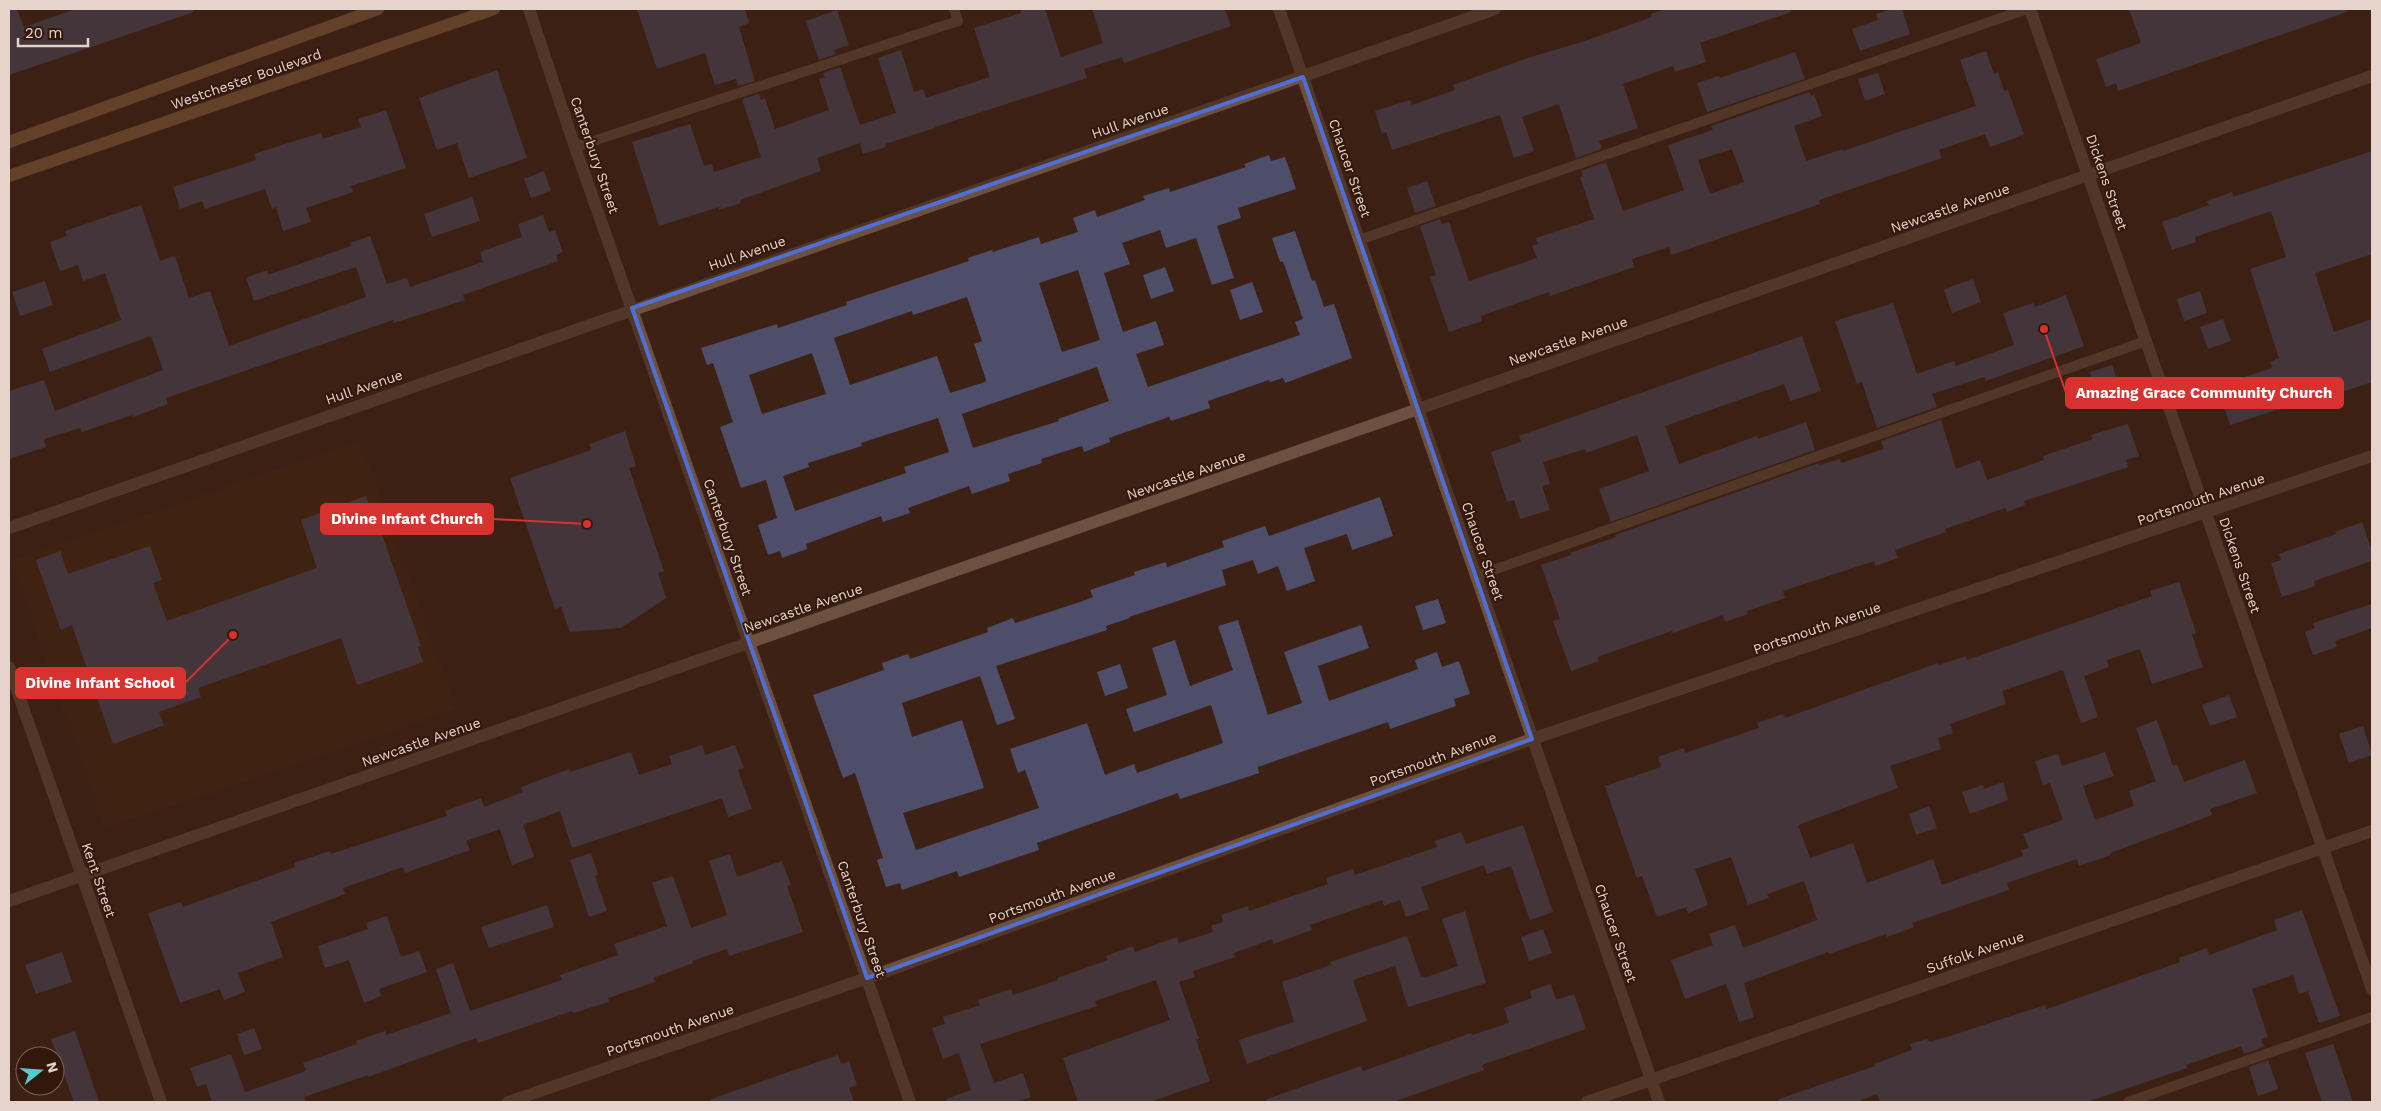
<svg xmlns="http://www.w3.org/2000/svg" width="2381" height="1111" font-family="'Work Sans',sans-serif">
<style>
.built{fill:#462513}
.building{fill:#4e4e6a;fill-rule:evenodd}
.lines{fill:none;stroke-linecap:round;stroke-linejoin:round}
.lane{stroke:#6e5041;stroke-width:10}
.street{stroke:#6e5041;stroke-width:12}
.secondary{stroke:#936641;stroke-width:12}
.marked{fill:none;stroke:#4f6fd5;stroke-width:4;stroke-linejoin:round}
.labels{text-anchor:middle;stroke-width:4;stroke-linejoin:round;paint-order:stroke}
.street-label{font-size:14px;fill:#e6d3cb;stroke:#32180a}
.leader{fill:none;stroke:#d73130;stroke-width:2}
.callout-dot{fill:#d73130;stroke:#32180a;stroke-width:2}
.callout{fill:#d73130;stroke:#d73130;stroke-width:2}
.callout-label{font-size:15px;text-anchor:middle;font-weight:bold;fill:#fff}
</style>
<rect width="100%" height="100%" fill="#3c2114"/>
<path class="built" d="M 360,441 L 456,709 L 207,795 L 104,827 L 11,561 Z"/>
<path class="building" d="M 9,9 L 17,9 L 24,27 L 76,9 L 193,9 L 194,12 L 9,75 Z
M 637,9 L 745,9 L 749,23 L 739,27 L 755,81 L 738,86 L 736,79 L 715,85 L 705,53 L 657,69 Z
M 1020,9 L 1045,9 L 1061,57 L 1103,43 L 1092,9 L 1225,9 L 1231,26 L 1124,63 L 1122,57 L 1084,69 L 1087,78 L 935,127 L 935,128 L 885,144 L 886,147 L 863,154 L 860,143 L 817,158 L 821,171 L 740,200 L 741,203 L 719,210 L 719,207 L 659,226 L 632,142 L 690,124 L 704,166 L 712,164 L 714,172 L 761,157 L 742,99 L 759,94 L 761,100 L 765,98 L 775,129 L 829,110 L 819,79 L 825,77 L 823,73 L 840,67 L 860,125 L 896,113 L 878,58 L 901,50 L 914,92 L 923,89 L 926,98 L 990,77 L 974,28 L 1021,13 Z
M 1666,9 L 1790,9 L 1791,12 L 1700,43 L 1706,62 L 1675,72 L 1673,66 L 1623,84 L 1638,128 L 1599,141 L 1602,149 L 1576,158 L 1559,104 L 1522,117 L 1534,151 L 1514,158 L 1500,115 L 1392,150 L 1386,132 L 1382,134 L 1375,111 L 1410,100 L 1412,105 L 1455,90 L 1453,85 L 1531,57 L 1585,41 L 1652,17 L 1651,14 Z
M 1892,9 L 1902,9 L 1910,34 L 1860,51 L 1852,29 L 1878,20 L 1876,14 Z
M 2129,9 L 2347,9 L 2347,12 L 2118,91 L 2116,83 L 2106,87 L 2096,59 L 2141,43 Z
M 837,10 L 849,45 L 834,50 L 836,54 L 819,60 L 806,21 Z
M 1986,51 L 1994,74 L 1998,72 L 2004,91 L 2008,90 L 2024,135 L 1990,147 L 1985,134 L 1939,150 L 1942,158 L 1819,200 L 1820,204 L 1671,255 L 1669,247 L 1632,259 L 1634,267 L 1550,296 L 1549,292 L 1481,316 L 1482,321 L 1449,332 L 1430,277 L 1436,275 L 1420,226 L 1440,219 L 1442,224 L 1449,222 L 1469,281 L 1537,258 L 1532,246 L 1538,244 L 1536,238 L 1594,219 L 1580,177 L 1583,176 L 1581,171 L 1606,162 L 1623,211 L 1684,190 L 1668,145 L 1713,130 L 1711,126 L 1809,92 L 1811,96 L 1814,94 L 1822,116 L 1794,126 L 1806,161 L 1843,149 L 1843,151 L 1976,106 L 1960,60 ZM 1732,149 L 1744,182 L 1710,194 L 1698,160 Z
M 1795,52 L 1805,79 L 1707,112 L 1697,83 L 1719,76 L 1720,78 Z
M 497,70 L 527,158 L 469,178 L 457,143 L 437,150 L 419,98 Z
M 1878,73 L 1885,94 L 1865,101 L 1858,79 Z
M 386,110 L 406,168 L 351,186 L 353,192 L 306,208 L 311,222 L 283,231 L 276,207 L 272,209 L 265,189 L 205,209 L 202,201 L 180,209 L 173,187 L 256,160 L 254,154 L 285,144 L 321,133 L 323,139 L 361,127 L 358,119 Z
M 2372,151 L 2372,254 L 2315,273 L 2334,332 L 2372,319 L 2372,382 L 2324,398 L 2323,395 L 2279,410 L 2279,409 L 2230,425 L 2217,386 L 2272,368 L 2270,362 L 2279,358 L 2250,269 L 2286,257 L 2271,211 L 2195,237 L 2196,242 L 2172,250 L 2162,222 L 2209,205 L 2207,201 L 2232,192 L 2233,197 Z
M 1269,155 L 1271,161 L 1285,157 L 1296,189 L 1238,208 L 1241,218 L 1217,226 L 1234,278 L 1212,285 L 1196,238 L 1166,248 L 1160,230 L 1122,243 L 1130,264 L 1104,273 L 1123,332 L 1156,321 L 1164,345 L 1136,354 L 1148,387 L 1300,335 L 1295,322 L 1303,319 L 1283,261 L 1280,262 L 1272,238 L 1295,231 L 1312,281 L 1315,280 L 1324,307 L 1334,304 L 1352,358 L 1285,383 L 1283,378 L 1270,382 L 1269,380 L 1208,401 L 1210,408 L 1171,421 L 1169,417 L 1109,438 L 1110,442 L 1084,452 L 1082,446 L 1041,459 L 1042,463 L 1008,474 L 1010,481 L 972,494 L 969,486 L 908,508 L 910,513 L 883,522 L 881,516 L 806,544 L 807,549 L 782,558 L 780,551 L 768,555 L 758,525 L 777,518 L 766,480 L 741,488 L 720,427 L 733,422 L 713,363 L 707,365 L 701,348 L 777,324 L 778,328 L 847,305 L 846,302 L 969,261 L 968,258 L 992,250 L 993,252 L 1039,237 L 1041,244 L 1078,232 L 1073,218 L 1095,210 L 1097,217 L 1145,200 L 1143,196 L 1169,188 L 1170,192 L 1246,167 L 1244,164 ZM 1078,270 L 1100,340 L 1062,352 L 1039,283 ZM 967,297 L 982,341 L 974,344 L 986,380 L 985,382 L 950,393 L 937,356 L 850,385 L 834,338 L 912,311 L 913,315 ZM 812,353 L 826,394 L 762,414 L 749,375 ZM 1097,367 L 1109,401 L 1058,419 L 1059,421 L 973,448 L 962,414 ZM 938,418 L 949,452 L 904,467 L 906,473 L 795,511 L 783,476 L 809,467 L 808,463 L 862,446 L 861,443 Z
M 544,171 L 551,191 L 531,198 L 524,179 Z
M 1427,181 L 1436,206 L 1415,213 L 1407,188 Z
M 472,197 L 480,221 L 432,237 L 424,214 Z
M 141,205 L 160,261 L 175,256 L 189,298 L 210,291 L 229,346 L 366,297 L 356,267 L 254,301 L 246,278 L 267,270 L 268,275 L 351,246 L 350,243 L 370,236 L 387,284 L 407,278 L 410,287 L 483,262 L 480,252 L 522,237 L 518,224 L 543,215 L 549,232 L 555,230 L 563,252 L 556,255 L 558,261 L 463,295 L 465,300 L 394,323 L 393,320 L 166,398 L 168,404 L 133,417 L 132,415 L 82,432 L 80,428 L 44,439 L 46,447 L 9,459 L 9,391 L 44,380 L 55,411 L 163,370 L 151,336 L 50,372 L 42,349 L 121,320 L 105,273 L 83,281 L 78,265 L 60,271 L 50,242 L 67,236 L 65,231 Z
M 1165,267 L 1174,291 L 1151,299 L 1143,275 Z
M 1973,279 L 1981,302 L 1952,313 L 1944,289 Z
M 45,281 L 53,305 L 20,316 L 12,292 Z
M 1252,282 L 1263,312 L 1240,320 L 1230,290 Z
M 2200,291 L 2207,313 L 2184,321 L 2177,299 Z
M 2066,295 L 2084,346 L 1986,381 L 1984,377 L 1932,394 L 1937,407 L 1877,428 L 1862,382 L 1857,384 L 1835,321 L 1893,303 L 1917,374 L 1954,361 L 1956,366 L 2014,345 L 2003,313 L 2033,303 L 2035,307 Z
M 2223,319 L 2231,341 L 2208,349 L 2200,327 Z
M 1802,336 L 1821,391 L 1790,401 L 1784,384 L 1665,426 L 1679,464 L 1757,436 L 1758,439 L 1806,422 L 1815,450 L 1611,522 L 1599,489 L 1649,471 L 1637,435 L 1586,453 L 1585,449 L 1543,462 L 1550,484 L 1542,486 L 1550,510 L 1520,519 L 1514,500 L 1507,502 L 1491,452 L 1521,442 L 1519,436 Z
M 2112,365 L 2120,388 L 2097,396 L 2090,372 Z
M 1941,420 L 1956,469 L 1980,460 L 1987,480 L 2044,460 L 2043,456 L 2093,439 L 2091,435 L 2128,424 L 2139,456 L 2126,460 L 2128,467 L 2024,501 L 2025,505 L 2007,512 L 2005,508 L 1945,529 L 1946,532 L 1895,550 L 1898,558 L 1875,566 L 1874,561 L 1783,591 L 1785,598 L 1747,611 L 1748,614 L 1725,622 L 1723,615 L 1673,633 L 1672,631 L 1597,657 L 1599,661 L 1571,671 L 1553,621 L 1560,619 L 1541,565 L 1571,555 L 1570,553 L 1616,537 L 1615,535 L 1819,463 L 1820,465 L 1840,459 L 1841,463 L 1884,449 L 1881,441 Z
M 625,431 L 636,466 L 629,468 L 664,571 L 658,573 L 666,598 L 621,628 L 570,632 L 561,607 L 555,609 L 510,478 L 591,450 L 590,444 Z
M 366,496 L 372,513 L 374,512 L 421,646 L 418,647 L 423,662 L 357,685 L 341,638 L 198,688 L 201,697 L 159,712 L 164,725 L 113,744 L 72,625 L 61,630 L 36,560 L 60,551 L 68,574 L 150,546 L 162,580 L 153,583 L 167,621 L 317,568 L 301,520 Z
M 1380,497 L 1393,536 L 1352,550 L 1347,534 L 1304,548 L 1315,581 L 1287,591 L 1278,566 L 1258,574 L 1253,560 L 1222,570 L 1226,585 L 1129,617 L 1130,618 L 1106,626 L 1107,630 L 996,666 L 1015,719 L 997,725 L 980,676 L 902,703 L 912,737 L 962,720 L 984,788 L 903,813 L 916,850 L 1039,808 L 1025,770 L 1018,773 L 1010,749 L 1087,723 L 1105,775 L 1134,764 L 1137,773 L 1223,743 L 1211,705 L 1134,732 L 1126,709 L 1167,695 L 1152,648 L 1175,640 L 1190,686 L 1233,670 L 1218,626 L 1238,620 L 1268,715 L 1302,703 L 1284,652 L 1361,625 L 1369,648 L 1318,666 L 1329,701 L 1418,669 L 1415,660 L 1437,652 L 1442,667 L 1459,661 L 1470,694 L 1454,699 L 1456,706 L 1390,729 L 1388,722 L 1258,767 L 1259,773 L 1180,799 L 1178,793 L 1037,843 L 1039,850 L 959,877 L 957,871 L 902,890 L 900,883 L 886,887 L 877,860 L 883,858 L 855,773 L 843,778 L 813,695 L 884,670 L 882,663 L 908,654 L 910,659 L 988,632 L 987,628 L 1013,618 L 1015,623 L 1080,602 L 1093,597 L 1090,590 L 1135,575 L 1134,572 L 1166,562 L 1167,567 L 1224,547 L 1222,541 L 1265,526 L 1269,536 Z
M 2362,522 L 2372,551 L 2372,561 L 2314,581 L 2315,586 L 2282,597 L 2271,563 L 2281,560 L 2279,554 L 2336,534 L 2335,532 Z
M 2179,582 L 2196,633 L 2192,635 L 2203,667 L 2152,684 L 2140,649 L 2107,660 L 2109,667 L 2084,676 L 2098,717 L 2081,723 L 2063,670 L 2002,691 L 2006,704 L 1950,724 L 1953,733 L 1938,738 L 1941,749 L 1890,766 L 1898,788 L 1798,825 L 1810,858 L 1853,843 L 1867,883 L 1933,859 L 1942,885 L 2023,856 L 2021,850 L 2029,848 L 2023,834 L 2063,820 L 2050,783 L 2043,785 L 2035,761 L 2058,754 L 2062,766 L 2105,752 L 2114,776 L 2083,786 L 2095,820 L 2134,806 L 2129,791 L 2156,781 L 2136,728 L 2157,720 L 2173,766 L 2177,764 L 2184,782 L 2245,760 L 2257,793 L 2210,809 L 2212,815 L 2110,853 L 2111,855 L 2079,866 L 2077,859 L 2007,883 L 2009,890 L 1912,923 L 1914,927 L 1887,937 L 1886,934 L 1829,954 L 1828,952 L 1744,983 L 1754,1017 L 1739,1022 L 1726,984 L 1685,999 L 1671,960 L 1713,945 L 1709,934 L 1735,925 L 1743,948 L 1817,920 L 1804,881 L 1767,894 L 1769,898 L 1748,905 L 1731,857 L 1695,869 L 1708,905 L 1688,913 L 1686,907 L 1657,917 L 1642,876 L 1637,878 L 1605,786 L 1661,767 L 1658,757 L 1684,748 L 1685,753 L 1759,728 L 1757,723 L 1783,714 L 1785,718 L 1938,663 L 1939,665 L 1966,656 L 1967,660 L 2152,596 L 2150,591 Z
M 1438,599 L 1446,623 L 1423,630 L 1415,606 Z
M 2372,604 L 2372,628 L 2335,641 L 2337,647 L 2313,655 L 2305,632 L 2315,628 L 2313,623 Z
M 1120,664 L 1128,688 L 1105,696 L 1097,672 Z
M 2229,695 L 2237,717 L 2210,726 L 2202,705 Z
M 2363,726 L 2372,755 L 2349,763 L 2339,734 Z
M 702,745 L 705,755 L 735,745 L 744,768 L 738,770 L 752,809 L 728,817 L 722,798 L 572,848 L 560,811 L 523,825 L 534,857 L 512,865 L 500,829 L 466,841 L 470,850 L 405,873 L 403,867 L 343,888 L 345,894 L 271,922 L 283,957 L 238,973 L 245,992 L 224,1000 L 220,989 L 180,1003 L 148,913 L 181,902 L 183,907 L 295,867 L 294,863 L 330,851 L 331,854 L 447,816 L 445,811 L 481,798 L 484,807 L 523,792 L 521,787 L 569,769 L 570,772 L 631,752 L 639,775 L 672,764 L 669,756 Z
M 2003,782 L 2008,800 L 1970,814 L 1962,792 L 1983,785 L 1984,789 Z
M 1929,806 L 1937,828 L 1916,835 L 1909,814 Z
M 1523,825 L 1553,912 L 1530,920 L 1511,866 L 1487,874 L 1484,865 L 1421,887 L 1429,909 L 1406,917 L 1400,900 L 1384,906 L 1382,900 L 1310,925 L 1312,930 L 1273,944 L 1272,939 L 1234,953 L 1235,957 L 1193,971 L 1195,977 L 1179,982 L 1199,1039 L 1196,1039 L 1210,1081 L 1150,1102 L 1078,1102 L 1063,1058 L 1170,1020 L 1156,980 L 1095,1001 L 1097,1006 L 980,1044 L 994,1083 L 1023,1073 L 1031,1097 L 1015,1102 L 947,1102 L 946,1099 L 971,1090 L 959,1053 L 943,1059 L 932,1028 L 945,1024 L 943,1017 L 980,1005 L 978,1000 L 1011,989 L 1013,995 L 1058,980 L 1057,978 L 1108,960 L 1106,956 L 1133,946 L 1135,952 L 1177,937 L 1179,943 L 1213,932 L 1211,926 L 1223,922 L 1221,915 L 1248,906 L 1249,911 L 1328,884 L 1326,878 L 1353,869 L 1355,875 L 1437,847 L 1435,841 L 1461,832 L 1466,844 Z
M 591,853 L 598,874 L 595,876 L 607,911 L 589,917 L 570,860 Z
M 730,854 L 737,877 L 782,861 L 791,885 L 787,886 L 803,932 L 729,956 L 727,949 L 692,961 L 693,963 L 653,978 L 655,982 L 608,998 L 609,1002 L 573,1013 L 572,1011 L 478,1043 L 476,1038 L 368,1077 L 368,1075 L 304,1097 L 306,1102 L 212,1102 L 206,1084 L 197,1087 L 190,1068 L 231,1054 L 245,1092 L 306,1071 L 303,1063 L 357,1044 L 356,1041 L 385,1031 L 386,1035 L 451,1013 L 436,969 L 453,963 L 470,1011 L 562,980 L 560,975 L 618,955 L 614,944 L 667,926 L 652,883 L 673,876 L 691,928 L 727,915 L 709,861 Z
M 547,905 L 554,927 L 489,948 L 481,927 Z
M 2302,910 L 2340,1016 L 2319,1023 L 2308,991 L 2299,994 L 2293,975 L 2252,989 L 2268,1037 L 2261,1039 L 2264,1047 L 2244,1054 L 2241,1046 L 2186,1065 L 2187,1068 L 2087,1102 L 1880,1102 L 1877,1094 L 1856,1102 L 1779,1102 L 1779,1099 L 1875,1066 L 1874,1064 L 1912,1050 L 1910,1044 L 1927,1039 L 1929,1042 L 1953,1035 L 2045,1005 L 2047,1009 L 2180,962 L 2179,958 L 2207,948 L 2209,955 L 2277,930 L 2274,920 Z
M 1465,911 L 1486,983 L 1408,1007 L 1395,966 L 1353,980 L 1367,1021 L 1247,1064 L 1239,1040 L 1294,1022 L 1282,982 L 1331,965 L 1330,962 L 1407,936 L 1421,977 L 1423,976 L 1424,978 L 1458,966 L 1442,919 Z
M 387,916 L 401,957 L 419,951 L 427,972 L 379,989 L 381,996 L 364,1003 L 349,960 L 325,968 L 318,946 L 368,929 L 366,923 Z
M 1543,929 L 1552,953 L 1529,961 L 1521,937 Z
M 62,952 L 72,982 L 36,994 L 25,965 Z
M 1551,984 L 1556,1000 L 1574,994 L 1586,1029 L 1482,1065 L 1484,1070 L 1393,1102 L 1267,1102 L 1267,1099 L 1361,1066 L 1363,1071 L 1471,1033 L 1472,1035 L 1509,1023 L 1504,1008 L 1532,998 L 1530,991 Z
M 254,1028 L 262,1049 L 244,1055 L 237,1034 Z
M 75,1031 L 83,1055 L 99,1102 L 74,1102 L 51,1039 Z
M 2333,1044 L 2353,1102 L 2322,1102 L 2305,1053 Z
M 838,1055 L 841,1064 L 849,1061 L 857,1085 L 849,1088 L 854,1102 L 711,1102 L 711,1099 Z
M 2268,1060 L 2278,1089 L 2258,1096 L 2249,1067 Z"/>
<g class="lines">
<path class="lane" d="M 575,147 L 958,21 L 954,9
M 1359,240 L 2027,9
M 1476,576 L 2146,341
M 2128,1102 L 2372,1017"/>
<path class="street" d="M 529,9 L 575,147 L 910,1102
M 1279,9 L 1659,1102
M 2030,9 L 2372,989
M 9,528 L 1495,9
M 9,667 L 161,1102
M 9,901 L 2372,76
M 508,1102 L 867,978 L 1532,739 L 2372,456
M 1587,1102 L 2372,831"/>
<path class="secondary" d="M 9,142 L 378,9
M 9,176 L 494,9"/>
</g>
<path d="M0 0H2381V1111H0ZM 1303,77 L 1532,739 L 867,978 L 632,308 Z" fill="#3c2114" fill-opacity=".55" fill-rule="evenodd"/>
<path class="marked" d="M 1303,77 L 1532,739 L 867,978 L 632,308 Z"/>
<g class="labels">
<g class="street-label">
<text transform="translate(246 79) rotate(-19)" y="5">Westchester Boulevard</text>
<text transform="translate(1130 121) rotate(-19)" y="5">Hull Avenue</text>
<text transform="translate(595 155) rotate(71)" y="5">Canterbury Street</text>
<text transform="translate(1350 168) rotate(71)" y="5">Chaucer Street</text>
<text transform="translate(2107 182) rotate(71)" y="5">Dickens Street</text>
<text transform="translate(1950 208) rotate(-19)" y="5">Newcastle Avenue</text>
<text transform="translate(747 253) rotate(-19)" y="5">Hull Avenue</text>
<text transform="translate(1568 341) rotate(-19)" y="5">Newcastle Avenue</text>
<text transform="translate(364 387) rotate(-19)" y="5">Hull Avenue</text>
<text transform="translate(1186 475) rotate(-19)" y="5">Newcastle Avenue</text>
<text transform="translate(2201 499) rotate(-19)" y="5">Portsmouth Avenue</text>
<text transform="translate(728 537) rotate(71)" y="5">Canterbury Street</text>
<text transform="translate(1483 551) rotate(71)" y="5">Chaucer Street</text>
<text transform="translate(2240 565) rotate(71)" y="5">Dickens Street</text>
<text transform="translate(803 608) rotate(-19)" y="5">Newcastle Avenue</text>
<text transform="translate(1817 628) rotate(-19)" y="5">Portsmouth Avenue</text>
<text transform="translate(421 742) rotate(-19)" y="5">Newcastle Avenue</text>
<text transform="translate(1433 759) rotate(-20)" y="5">Portsmouth Avenue</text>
<text transform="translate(99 880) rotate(71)" y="5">Kent Street</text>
<text transform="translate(1052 896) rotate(-20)" y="5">Portsmouth Avenue</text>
<text transform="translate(862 919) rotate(71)" y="5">Canterbury Street</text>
<text transform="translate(1616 933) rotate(71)" y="5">Chaucer Street</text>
<text transform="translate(1975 952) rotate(-19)" y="5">Suffolk Avenue</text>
<text transform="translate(670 1030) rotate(-19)" y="5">Portsmouth Avenue</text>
</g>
</g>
<path class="leader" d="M2044 329L2066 393M587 524L493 519M233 635L185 683"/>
<g class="callout-dot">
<circle cx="2044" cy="329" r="5"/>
<circle cx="587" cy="524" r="5"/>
<circle cx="233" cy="635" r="5"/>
</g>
<g class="callout">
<rect x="2066" y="378" width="277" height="30" rx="5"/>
<rect x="321" y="504" width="172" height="30" rx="5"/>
<rect x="16" y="668" width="169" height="30" rx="5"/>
</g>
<g class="callout-label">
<text x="2204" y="398">Amazing Grace Community Church</text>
<text x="407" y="524">Divine Infant Church</text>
<text x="100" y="688">Divine Infant School</text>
</g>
<rect width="2381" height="1111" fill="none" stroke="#e6d3cb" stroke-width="20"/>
<g transform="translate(40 1071) rotate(73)"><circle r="24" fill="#32180a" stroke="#7a6357"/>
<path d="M0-4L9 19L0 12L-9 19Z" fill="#52cdcc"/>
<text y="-8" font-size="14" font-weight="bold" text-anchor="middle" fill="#e6d3cb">N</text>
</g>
<path d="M18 38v8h70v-8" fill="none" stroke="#e6d3cb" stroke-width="2.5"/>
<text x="25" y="38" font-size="15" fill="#e6d3cb" stroke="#32180a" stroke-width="4" paint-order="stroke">20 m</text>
</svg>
